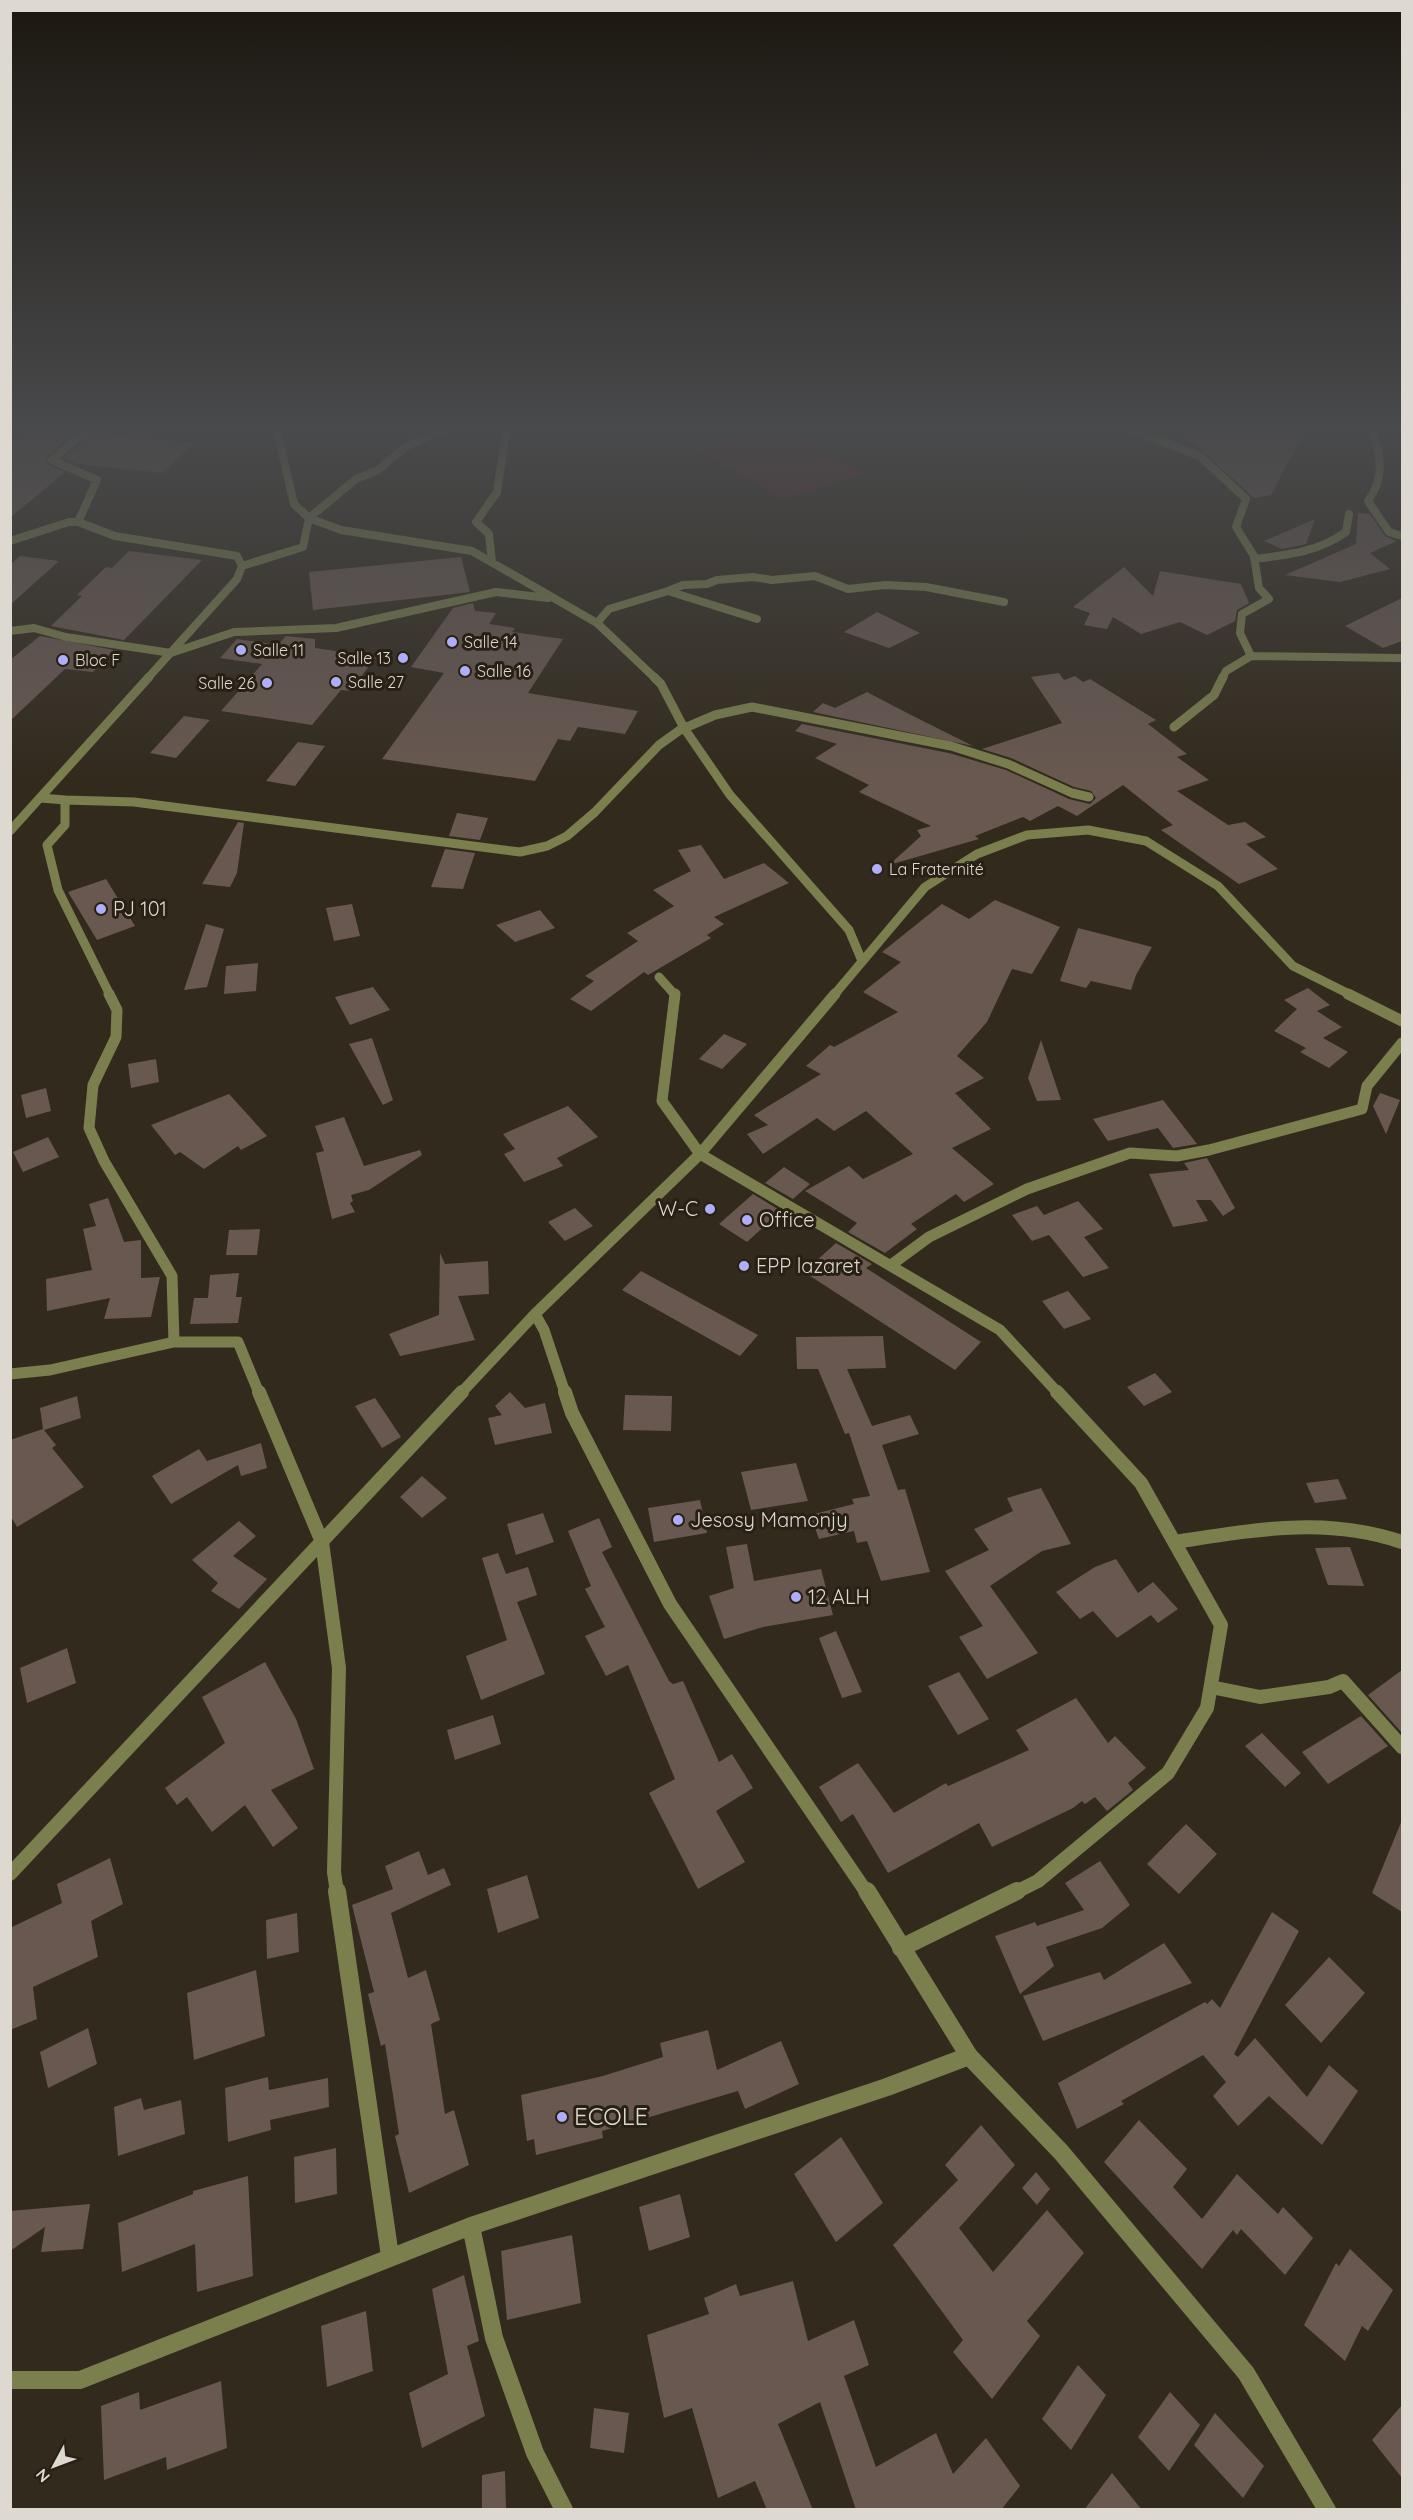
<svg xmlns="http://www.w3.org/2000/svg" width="1413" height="2520" font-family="Quicksand,sans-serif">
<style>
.green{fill:#592428}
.building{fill:#685850}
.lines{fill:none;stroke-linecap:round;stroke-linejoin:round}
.street-far4{stroke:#7b7f4d;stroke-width:8}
.street-far3{stroke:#7b7f4d;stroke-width:9}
.street-far2{stroke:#7b7f4d;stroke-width:11}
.street-far1{stroke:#7b7f4d;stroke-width:14}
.street{stroke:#7b7f4d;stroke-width:18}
.poi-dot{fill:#aeaefa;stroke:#282014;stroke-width:2}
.labels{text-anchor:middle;stroke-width:6;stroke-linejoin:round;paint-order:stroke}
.far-poi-label{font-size:16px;fill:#ddd8d0;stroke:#282014;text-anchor:start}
.poi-label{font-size:20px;fill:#ddd8d0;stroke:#282014;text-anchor:start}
.near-poi-label{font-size:24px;fill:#ddd8d0;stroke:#282014;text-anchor:start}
</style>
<rect width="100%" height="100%" fill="#322a1d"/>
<path class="green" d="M 775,426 L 780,426 L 864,474 L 784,499 L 696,450 Z"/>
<path class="building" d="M 1175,426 L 1228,426 L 1248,434 L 1253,429 L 1302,436 L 1271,495 L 1254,498 Z
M 36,427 L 77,431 L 46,458 L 49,465 L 65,472 L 10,518 L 10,440 L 19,441 Z
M 93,433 L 194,443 L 162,473 L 76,464 L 63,458 Z
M 1358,513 L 1370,514 L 1385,536 L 1397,541 L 1370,553 L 1390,569 L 1340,582 L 1285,575 L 1356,544 Z
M 1315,519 L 1306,544 L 1282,549 L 1264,541 Z
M 129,551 L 202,560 L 124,640 L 51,626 L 82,596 L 77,595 L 106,567 L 112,568 Z
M 20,556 L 59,561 L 10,605 L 10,565 Z
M 461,557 L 470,592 L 313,610 L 309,572 Z
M 1124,567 L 1153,596 L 1160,571 L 1241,584 L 1249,603 L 1237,610 L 1235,621 L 1207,635 L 1180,622 L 1141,634 L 1113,617 L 1107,629 L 1084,625 L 1090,613 L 1073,607 Z
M 1402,598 L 1402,641 L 1383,648 L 1345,626 Z
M 473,603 L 475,611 L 496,613 L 489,624 L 515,628 L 512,632 L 563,639 L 528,693 L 638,711 L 625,734 L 578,727 L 570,741 L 558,739 L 535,781 L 382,759 L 444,673 L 411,667 L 453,608 Z
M 877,612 L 920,633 L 889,648 L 844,632 Z
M 40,636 L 114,650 L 93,672 L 65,669 L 10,721 L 10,660 Z
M 286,636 L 315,639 L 315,648 L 376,657 L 350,691 L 341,690 L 312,725 L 221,711 L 262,664 L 220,658 L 237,639 L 278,645 Z
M 1059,673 L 1064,680 L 1075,676 L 1083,682 L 1090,679 L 1156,720 L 1148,724 L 1187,754 L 1177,757 L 1209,780 L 1177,791 L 1228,825 L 1245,822 L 1266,837 L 1246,844 L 1278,869 L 1239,884 L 1161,830 L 1173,825 L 1123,785 L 1077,816 L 1058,806 L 1030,821 L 1023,817 L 975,836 L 979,839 L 889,865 L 921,836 L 917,830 L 931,826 L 859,792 L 869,785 L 815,758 L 837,744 L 795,731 L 802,724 L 949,753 L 1006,770 L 1069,799 L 1090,804 L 1096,798 L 1091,791 L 1074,787 L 1011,758 L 982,749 L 1062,723 L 1031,677 Z
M 867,692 L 911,715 L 973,746 L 813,712 L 823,703 L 835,708 Z
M 184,716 L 210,720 L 176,758 L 150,753 Z
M 298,742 L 325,746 L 295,786 L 266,781 Z
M 457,813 L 488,818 L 480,840 L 449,836 Z
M 238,822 L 244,823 L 237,873 L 230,887 L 202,884 Z
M 701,845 L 724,879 L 764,863 L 789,883 L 714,917 L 724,924 L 707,935 L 711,938 L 648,975 L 644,972 L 591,1011 L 570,999 L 594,981 L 585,976 L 638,941 L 627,933 L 674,906 L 653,890 L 691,871 L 678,850 Z
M 445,849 L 475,853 L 463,889 L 431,887 Z
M 106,879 L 135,926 L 97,940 L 68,892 Z
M 995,900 L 1060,927 L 1032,974 L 1012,969 L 987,1022 L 957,1056 L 984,1078 L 955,1093 L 991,1129 L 952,1148 L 994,1184 L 964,1202 L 956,1194 L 911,1224 L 917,1229 L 885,1253 L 848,1232 L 857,1223 L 805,1191 L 849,1166 L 863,1179 L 913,1154 L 866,1111 L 834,1131 L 817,1118 L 763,1154 L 747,1134 L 768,1125 L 754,1115 L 821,1074 L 806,1066 L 830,1045 L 834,1047 L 898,1012 L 863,992 L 901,962 L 882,952 L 942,904 L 969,919 Z
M 352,904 L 360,936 L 334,941 L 326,908 Z
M 540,910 L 555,928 L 515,942 L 496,925 Z
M 206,924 L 224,929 L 207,987 L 184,990 Z
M 1078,928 L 1152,947 L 1136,975 L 1131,990 L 1091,981 L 1086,988 L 1060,981 Z
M 258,963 L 256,991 L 224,994 L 226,966 Z
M 373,987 L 390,1010 L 350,1025 L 335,997 Z
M 1308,988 L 1330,1005 L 1317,1011 L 1342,1027 L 1323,1038 L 1348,1052 L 1329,1068 L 1300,1052 L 1306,1048 L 1274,1031 L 1297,1009 L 1284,1000 Z
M 724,1034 L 747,1044 L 722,1069 L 699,1059 Z
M 372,1038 L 393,1100 L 383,1105 L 349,1044 Z
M 1041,1040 L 1061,1100 L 1037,1101 L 1028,1078 Z
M 156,1059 L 159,1082 L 131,1088 L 128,1064 Z
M 46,1088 L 51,1111 L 26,1118 L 21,1095 Z
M 1380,1093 L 1400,1100 L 1386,1134 L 1373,1106 Z
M 229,1094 L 267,1136 L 241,1150 L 238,1146 L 204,1169 L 180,1152 L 175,1155 L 151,1125 Z
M 1163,1100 L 1197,1144 L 1173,1148 L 1158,1128 L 1108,1141 L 1093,1119 Z
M 568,1106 L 598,1137 L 557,1158 L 563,1166 L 524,1182 L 504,1154 L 515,1149 L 503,1134 Z
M 344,1117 L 364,1166 L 420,1150 L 422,1155 L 369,1190 L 351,1195 L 353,1201 L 350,1203 L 355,1212 L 332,1219 L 316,1153 L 324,1151 L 315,1126 Z
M 48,1137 L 59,1157 L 23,1172 L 13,1152 Z
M 1207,1158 L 1235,1208 L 1223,1216 L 1211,1200 L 1196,1200 L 1208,1221 L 1173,1227 L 1149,1174 L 1189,1170 L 1184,1163 Z
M 784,1167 L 810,1184 L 793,1199 L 765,1183 Z
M 753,1194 L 781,1211 L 747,1242 L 719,1224 Z
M 108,1198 L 124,1242 L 141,1240 L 141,1278 L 160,1277 L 151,1317 L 104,1319 L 110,1298 L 47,1311 L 46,1279 L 92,1270 L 83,1229 L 96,1226 L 89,1204 Z
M 1078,1201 L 1103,1229 L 1084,1237 L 1109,1268 L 1083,1277 L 1049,1235 L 1032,1241 L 1012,1215 L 1037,1206 L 1044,1215 Z
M 575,1208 L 593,1226 L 565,1241 L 548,1222 Z
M 260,1229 L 257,1255 L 226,1255 L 229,1230 Z
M 836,1243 L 872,1264 L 866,1268 L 981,1342 L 955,1370 L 804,1272 Z
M 440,1253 L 445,1264 L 488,1261 L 489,1294 L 458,1296 L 475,1340 L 400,1356 L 389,1334 L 439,1315 Z
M 641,1271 L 758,1335 L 740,1356 L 622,1290 Z
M 239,1273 L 236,1297 L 242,1297 L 238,1323 L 190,1324 L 194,1298 L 208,1298 L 210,1275 Z
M 1068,1291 L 1091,1319 L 1064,1329 L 1042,1301 Z
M 883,1336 L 886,1368 L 847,1369 L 872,1426 L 910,1415 L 919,1434 L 882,1445 L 898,1490 L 905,1489 L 930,1572 L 881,1581 L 867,1541 L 857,1543 L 854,1531 L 819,1539 L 810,1515 L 854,1504 L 852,1499 L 870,1496 L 849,1433 L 845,1434 L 818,1369 L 797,1369 L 796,1337 Z
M 1155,1373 L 1172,1392 L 1144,1406 L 1127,1387 Z
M 510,1392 L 525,1408 L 545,1403 L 552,1433 L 495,1445 L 488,1418 L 502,1415 L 495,1406 Z
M 625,1395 L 672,1396 L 671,1431 L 623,1430 Z
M 77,1396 L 81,1418 L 44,1430 L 56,1445 L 52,1448 L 84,1487 L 17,1527 L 10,1515 L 10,1440 L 43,1429 L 40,1408 Z
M 375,1398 L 401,1437 L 382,1448 L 355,1406 Z
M 261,1443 L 267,1468 L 241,1476 L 238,1465 L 171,1504 L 152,1476 L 199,1449 L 207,1461 Z
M 796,1463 L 808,1501 L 751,1510 L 741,1472 Z
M 422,1476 L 447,1498 L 422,1518 L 400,1497 Z
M 1338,1479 L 1347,1499 L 1315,1503 L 1306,1483 Z
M 1041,1488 L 1071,1544 L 1042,1551 L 990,1586 L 1038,1653 L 987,1679 L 959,1637 L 983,1626 L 945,1571 L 989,1550 L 974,1529 L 1013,1511 L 1007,1498 Z
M 700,1500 L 707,1533 L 654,1542 L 648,1508 Z
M 543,1513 L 554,1542 L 516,1555 L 507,1524 Z
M 599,1518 L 612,1547 L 602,1552 L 669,1681 L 673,1684 L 683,1681 L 719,1762 L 732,1754 L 753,1788 L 716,1811 L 745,1862 L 698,1889 L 649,1793 L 675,1779 L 628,1665 L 606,1676 L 585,1636 L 605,1627 L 585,1589 L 591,1586 L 568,1531 Z
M 239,1521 L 256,1536 L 233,1556 L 267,1579 L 239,1609 L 211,1591 L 218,1583 L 192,1560 Z
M 747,1544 L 754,1581 L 821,1569 L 833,1615 L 763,1627 L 724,1639 L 709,1596 L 734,1588 L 726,1547 Z
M 1350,1547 L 1364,1586 L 1328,1585 L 1315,1548 Z
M 498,1553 L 506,1574 L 528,1567 L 537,1595 L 517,1602 L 545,1674 L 481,1700 L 466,1656 L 507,1640 L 482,1558 Z
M 1116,1559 L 1138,1593 L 1153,1582 L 1178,1609 L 1158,1623 L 1151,1615 L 1117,1638 L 1093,1611 L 1080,1619 L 1056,1592 L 1095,1567 Z
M 836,1631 L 862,1692 L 842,1698 L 819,1638 Z
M 67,1648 L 76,1683 L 27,1703 L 20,1668 Z
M 265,1662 L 296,1719 L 314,1769 L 271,1790 L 298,1828 L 273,1847 L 245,1805 L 212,1832 L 187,1797 L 177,1805 L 165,1788 L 225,1743 L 202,1697 Z
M 1402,1670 L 1402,1733 L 1368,1695 Z
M 959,1672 L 989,1719 L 958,1735 L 928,1686 Z
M 1076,1698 L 1108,1743 L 1115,1736 L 1146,1768 L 1128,1783 L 1133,1790 L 1107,1811 L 1095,1797 L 1085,1804 L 1082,1801 L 1073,1808 L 992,1847 L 979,1823 L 888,1873 L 853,1814 L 841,1822 L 819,1787 L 858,1763 L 894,1813 L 946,1783 L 948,1786 L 1029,1750 L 1016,1730 Z
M 493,1715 L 501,1744 L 455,1760 L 447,1730 Z
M 1361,1716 L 1388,1746 L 1328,1784 L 1302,1752 Z
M 1262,1733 L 1301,1773 L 1285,1787 L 1245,1746 Z
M 1402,1820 L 1402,1912 L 1372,1893 Z
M 1186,1824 L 1217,1854 L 1179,1894 L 1147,1864 Z
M 419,1851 L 428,1875 L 444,1868 L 451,1885 L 391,1913 L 408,1978 L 426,1970 L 440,2020 L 431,2024 L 445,2114 L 454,2110 L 469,2165 L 409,2193 L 395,2136 L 399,2134 L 385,2044 L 381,2046 L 368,1994 L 374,1992 L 352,1905 L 393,1889 L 385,1866 Z
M 110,1858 L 123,1904 L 91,1921 L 98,1957 L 33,1987 L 37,2019 L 10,2030 L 10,1928 L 62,1903 L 57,1884 Z
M 1100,1861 L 1130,1905 L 1102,1928 L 1046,1947 L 1054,1966 L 1020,1994 L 995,1936 L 1035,1922 L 1037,1926 L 1084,1910 L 1065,1883 Z
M 527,1875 L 539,1918 L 498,1933 L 487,1889 Z
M 1272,1912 L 1299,1931 L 1234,2054 L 1238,2057 L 1255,2038 L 1307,2097 L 1329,2065 L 1358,2091 L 1322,2145 L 1269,2096 L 1238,2126 L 1213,2096 L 1226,2082 L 1203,2055 L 1121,2101 L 1124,2104 L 1077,2129 L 1058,2083 L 1205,2002 L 1207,2004 L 1212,1999 L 1220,2008 Z
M 297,1913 L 299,1952 L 267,1959 L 266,1920 Z
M 1164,1943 L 1192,1983 L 1043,2041 L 1023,1996 L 1100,1972 L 1104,1980 Z
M 1329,1957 L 1365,1993 L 1321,2043 L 1285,2005 Z
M 256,1970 L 265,2036 L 194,2060 L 187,1993 Z
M 88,2028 L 97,2064 L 48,2088 L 40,2052 Z
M 708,2030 L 717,2070 L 781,2041 L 799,2084 L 745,2109 L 738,2091 L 602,2131 L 603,2138 L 536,2155 L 534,2139 L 527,2141 L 521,2095 L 603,2076 L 663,2057 L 660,2043 Z
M 268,2077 L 269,2090 L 328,2078 L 329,2107 L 270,2120 L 271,2130 L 228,2142 L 225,2088 Z
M 141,2098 L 144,2110 L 181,2100 L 185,2134 L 118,2156 L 114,2107 Z
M 1139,2120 L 1187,2169 L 1173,2187 L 1202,2219 L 1237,2174 L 1278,2214 L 1283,2207 L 1313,2238 L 1285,2275 L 1241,2229 L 1237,2235 L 1233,2230 L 1202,2269 L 1104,2162 Z
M 981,2125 L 1015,2165 L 959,2228 L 993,2272 L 1047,2210 L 1084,2253 L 1027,2321 L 1040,2336 L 992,2399 L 953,2352 L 963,2340 L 893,2245 L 958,2180 L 945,2165 Z
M 841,2137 L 883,2203 L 836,2242 L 794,2174 Z
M 336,2148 L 337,2194 L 295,2203 L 294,2157 Z
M 1036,2172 L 1050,2189 L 1037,2205 L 1022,2188 Z
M 248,2176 L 253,2276 L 197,2292 L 195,2244 L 122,2272 L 118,2223 L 193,2194 L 193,2191 Z
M 680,2194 L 690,2237 L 649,2251 L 639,2207 Z
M 90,2204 L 83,2249 L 41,2252 L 45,2227 L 10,2251 L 10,2211 Z
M 572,2235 L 581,2303 L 507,2320 L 501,2251 Z
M 1350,2249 L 1393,2290 L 1368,2331 L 1362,2326 L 1345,2361 L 1304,2325 L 1336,2263 L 1339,2266 Z
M 464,2275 L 479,2341 L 467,2346 L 485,2416 L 422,2448 L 409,2393 L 448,2374 L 432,2289 Z
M 793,2281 L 808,2341 L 854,2320 L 869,2365 L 844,2376 L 876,2467 L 936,2433 L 953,2474 L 986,2438 L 1020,2486 L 1001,2510 L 856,2510 L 820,2402 L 778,2424 L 813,2510 L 767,2510 L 755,2481 L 718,2498 L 692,2408 L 664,2418 L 647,2335 L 709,2314 L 704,2298 L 736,2284 L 740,2296 Z
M 366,2311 L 373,2371 L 327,2387 L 321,2326 Z
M 1078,2365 L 1106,2395 L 1071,2450 L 1042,2419 Z
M 221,2381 L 227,2448 L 167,2470 L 166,2457 L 104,2480 L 101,2406 L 139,2392 L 140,2410 Z
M 1170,2392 L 1200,2425 L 1169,2471 L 1138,2437 Z
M 1402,2405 L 1402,2478 L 1372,2440 Z
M 594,2408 L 629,2413 L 624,2453 L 590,2448 Z
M 1215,2413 L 1264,2466 L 1243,2498 L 1194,2445 Z
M 505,2471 L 506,2510 L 482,2510 L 482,2475 Z
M 1112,2473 L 1142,2510 L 1084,2510 Z"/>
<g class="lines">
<path class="street-far4" d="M 276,426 L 294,504 L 309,518 L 341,530 L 472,551 L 597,623 L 656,679
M 1119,426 L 1200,456 L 1246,499 L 1236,527 L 1254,556 L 1259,588 L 1269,599 L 1242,614 L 1240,633 L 1251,656 L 1226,671 L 1222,679
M 1370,426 C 1381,453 1386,476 1368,501 L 1389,532 L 1402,536
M 78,522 L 115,536 L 237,556 L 242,566 L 237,579 L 147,679
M 10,541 L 69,522 L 78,522 L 97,480 L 52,460 L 92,426
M 1254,559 C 1288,555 1318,552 1346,532 L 1349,514
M 492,562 L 489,534 L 476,522 L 497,492 L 507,426
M 242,566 L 303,547 L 309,518 L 356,479 L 378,470 L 407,446 L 453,426
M 668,591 L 683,585 L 707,584 L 717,580 L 753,577 L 772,580 L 815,576 L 848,589 L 885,585 L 926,587 L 1004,602
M 597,623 L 609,609 L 668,591 L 757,619
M 10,631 L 34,628 L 66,637 L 171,653 L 234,632 L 336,628 L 496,592 L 548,598
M 1251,656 L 1402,658"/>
<path class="street-far3" d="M 654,677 L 661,684 L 684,728 L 730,795 L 849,930 L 862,961
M 1174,727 L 1214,695 L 1223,677
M 41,798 L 65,800 L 65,825 L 47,845 L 58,890 L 110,995
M 65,800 L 134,802 L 520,852 L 547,846 L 567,836 L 595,812 L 659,745 L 680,730 L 715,715 L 752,707 L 951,746 L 1008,764 L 1072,793 L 1089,797
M 10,831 L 149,677
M 659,977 L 675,995
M 834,995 L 925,887 L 977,854 L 1027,835 L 1088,830 L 1146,841 L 1218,886 L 1293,966 L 1351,995"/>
<path class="street-far2" d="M 109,994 L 117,1010 L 116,1037 L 93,1085 L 89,1128 L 104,1161 L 172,1276 L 174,1342 L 238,1342 L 259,1393
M 675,994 L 662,1101 L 700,1154 L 1000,1330 L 1058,1393
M 1348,994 L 1402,1021
M 891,1265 L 929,1237 L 1027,1189 L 1130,1153 L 1177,1156 L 1209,1150 L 1362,1109 L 1367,1086 L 1402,1043
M 535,1314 L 544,1330 L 565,1393
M 10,1374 L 50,1370 L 174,1342
M 461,1393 L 535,1314 L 700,1154 L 835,994"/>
<path class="street-far1" d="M 259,1392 L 322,1542 L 339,1668 L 334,1872 L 337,1893
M 565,1392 L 572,1413 L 670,1604 L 867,1893
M 1175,1542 C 1254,1530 1324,1516 1402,1542
M 1211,1687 L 1260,1697 L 1329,1687 L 1343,1681 L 1402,1747
M 10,1874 L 462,1392
M 1014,1893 L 1038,1881 L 1168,1773 L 1207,1708 L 1221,1625 L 1141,1483 L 1057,1392"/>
<path class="street" d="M 337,1891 L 390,2256
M 867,1891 L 969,2056 L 1061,2152 L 1246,2373 L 1327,2510
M 901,1948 L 1017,1891
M 471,2226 L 494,2338 L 535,2453 L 564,2510
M 10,2380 L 80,2380 L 471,2226 L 887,2087 L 969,2056"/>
</g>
<linearGradient id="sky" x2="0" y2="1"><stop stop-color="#1c1710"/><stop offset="0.55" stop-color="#494a4c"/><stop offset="1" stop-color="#494a4c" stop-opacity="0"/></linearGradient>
<rect width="1413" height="779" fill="url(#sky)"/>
<g class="poi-dot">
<circle cx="452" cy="642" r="6"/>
<circle cx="241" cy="650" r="6"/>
<circle cx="403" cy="658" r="6"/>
<circle cx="63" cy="660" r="6"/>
<circle cx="465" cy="671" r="6"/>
<circle cx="336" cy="682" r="6"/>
<circle cx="267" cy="683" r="6"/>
<circle cx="877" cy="869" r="6"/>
<circle cx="101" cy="909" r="6"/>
<circle cx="710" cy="1209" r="6"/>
<circle cx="747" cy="1220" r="6"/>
<circle cx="744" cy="1266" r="6"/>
<circle cx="678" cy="1520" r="6"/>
<circle cx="796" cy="1597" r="6"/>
<circle cx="562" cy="2117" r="6"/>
</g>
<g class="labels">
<g class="far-poi-label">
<text x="464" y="648">Salle 14</text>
<text x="253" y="656">Salle 11</text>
<text x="391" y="664" text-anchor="end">Salle 13</text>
<text x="75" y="666">Bloc F</text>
<text x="477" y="677">Salle 16</text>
<text x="348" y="688">Salle 27</text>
<text x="255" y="689" text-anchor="end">Salle 26</text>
<text x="889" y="875">La Fraternité</text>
</g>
<g class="poi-label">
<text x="113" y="916">PJ 101</text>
<text x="698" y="1216" text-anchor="end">W-C</text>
<text x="759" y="1227">Office</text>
<text x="756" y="1273">EPP lazaret</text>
<text x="690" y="1527">Jesosy Mamonjy</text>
<text x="808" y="1604">12 ALH</text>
</g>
<g class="near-poi-label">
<text x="574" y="2125">ECOLE</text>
</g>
</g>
<rect width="1413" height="2520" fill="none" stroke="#ddd8d0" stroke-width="24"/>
<g transform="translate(54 2466) rotate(229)" stroke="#282014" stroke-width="4.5" paint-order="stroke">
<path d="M0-4.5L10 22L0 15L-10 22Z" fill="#ddd8d0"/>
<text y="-9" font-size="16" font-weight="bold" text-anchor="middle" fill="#ddd8d0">N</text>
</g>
</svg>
